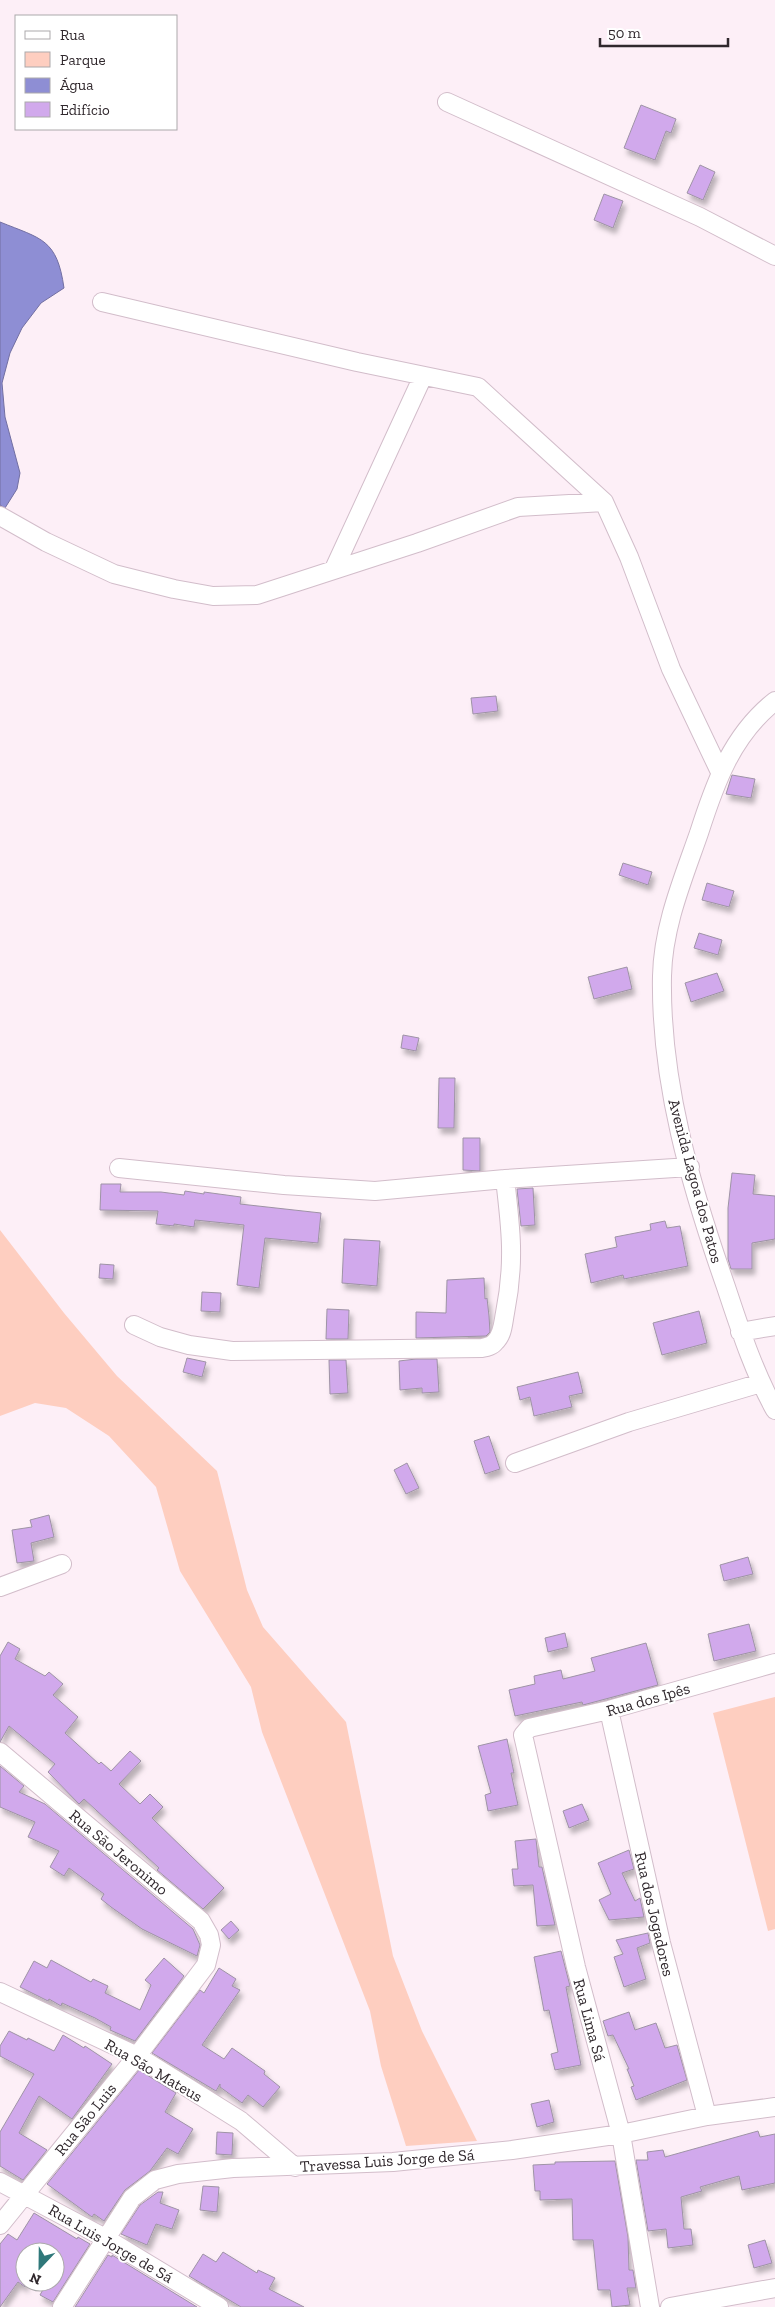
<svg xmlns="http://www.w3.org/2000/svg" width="775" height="2307" font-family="'Zilla Slab',serif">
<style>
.green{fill:#fecec0}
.water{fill:#8e8ed4;stroke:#726fa2}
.building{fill:#d1a9ec;stroke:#9e93a5;filter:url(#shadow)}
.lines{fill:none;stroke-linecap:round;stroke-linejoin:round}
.minor-casing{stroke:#d2bdca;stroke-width:20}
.minor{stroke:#fff;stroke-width:18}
.labels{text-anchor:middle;stroke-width:4;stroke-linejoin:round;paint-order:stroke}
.street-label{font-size:16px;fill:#30282d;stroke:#fff}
</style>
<defs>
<filter id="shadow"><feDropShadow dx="3" dy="5.5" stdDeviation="2.5" flood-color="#0004"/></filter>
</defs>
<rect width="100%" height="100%" fill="#fdeff7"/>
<path class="green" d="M 0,1230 L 64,1313 L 117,1376 L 217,1471 L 247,1590 L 263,1627 L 346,1722 L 393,1956 L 422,2031 L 477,2141 L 406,2146 L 381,2066 L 370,2011 L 262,1732 L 251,1687 L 180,1571 L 156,1487 L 109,1436 L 66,1408 L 35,1403 L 0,1416 Z
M 775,1697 L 775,1929 L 768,1931 L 713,1713 Z"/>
<path class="water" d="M 0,222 C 42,239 57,239 64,288 L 41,303 L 22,328 L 10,353 L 2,383 L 5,417 L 20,473 L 17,489 L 5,508 L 0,505 Z"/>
<path class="building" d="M 641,105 L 676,119 L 671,133 L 666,131 L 655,160 L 624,148 Z
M 700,165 L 715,172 L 703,200 L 687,193 Z
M 604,194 L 623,201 L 613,228 L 594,220 Z
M 496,696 L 498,711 L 473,714 L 471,698 Z
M 732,775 L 755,779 L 751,798 L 726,794 Z
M 623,863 L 652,872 L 648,885 L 619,875 Z
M 707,883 L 734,891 L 729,907 L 702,900 Z
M 699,933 L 722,940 L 718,955 L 694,948 Z
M 627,967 L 632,989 L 594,999 L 588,977 Z
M 717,973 L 724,991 L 691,1002 L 685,983 Z
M 403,1035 L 419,1038 L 416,1051 L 401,1048 Z
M 439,1078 L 455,1078 L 454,1128 L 438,1128 Z
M 463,1138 L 480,1138 L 480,1171 L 463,1170 Z
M 732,1173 L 755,1175 L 753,1194 L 775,1196 L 775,1239 L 752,1243 L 752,1269 L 731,1269 L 728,1259 L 728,1208 Z
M 101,1184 L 121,1184 L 120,1192 L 161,1192 L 184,1195 L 185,1191 L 204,1194 L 204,1192 L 241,1197 L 240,1204 L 321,1213 L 318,1243 L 265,1238 L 259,1288 L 237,1285 L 244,1225 L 195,1220 L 194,1227 L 174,1224 L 174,1226 L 156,1224 L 158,1211 L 100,1210 Z
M 533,1188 L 535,1225 L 521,1226 L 517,1189 Z
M 665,1221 L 667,1228 L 680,1226 L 688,1266 L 624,1279 L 623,1275 L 591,1283 L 585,1254 L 617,1247 L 615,1237 L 651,1230 L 650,1224 Z
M 344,1239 L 380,1241 L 377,1286 L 342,1283 Z
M 100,1264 L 114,1265 L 113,1279 L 99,1278 Z
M 484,1278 L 485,1299 L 487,1298 L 489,1316 L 490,1332 L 486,1336 L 416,1338 L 416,1312 L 446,1313 L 447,1280 Z
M 202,1292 L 221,1293 L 220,1312 L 201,1311 Z
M 327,1309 L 349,1310 L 348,1339 L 326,1339 Z
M 699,1311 L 707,1343 L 662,1355 L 653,1323 Z
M 187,1358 L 206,1362 L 202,1377 L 183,1372 Z
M 416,1359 L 437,1359 L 439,1392 L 422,1393 L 422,1388 L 400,1390 L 399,1361 Z
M 329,1360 L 346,1360 L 348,1393 L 330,1394 Z
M 578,1372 L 583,1393 L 569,1396 L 572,1407 L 534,1416 L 530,1397 L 520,1400 L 517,1387 Z
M 489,1436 L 500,1469 L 485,1474 L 474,1441 Z
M 407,1463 L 419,1488 L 406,1494 L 394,1470 Z
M 49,1515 L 54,1537 L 31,1543 L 34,1561 L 17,1563 L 12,1530 L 32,1527 L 30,1520 Z
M 748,1557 L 753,1574 L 724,1581 L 720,1565 Z
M 749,1624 L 756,1651 L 714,1661 L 708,1634 Z
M 565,1633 L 568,1647 L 548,1652 L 545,1638 Z
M 8,1642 L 20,1649 L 15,1659 L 45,1676 L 49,1672 L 63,1684 L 53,1695 L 78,1717 L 65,1733 L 99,1764 L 101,1762 L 111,1771 L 130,1751 L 141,1761 L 119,1784 L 140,1804 L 150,1794 L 163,1807 L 152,1818 L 224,1888 L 203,1909 L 157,1870 L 159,1868 L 84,1799 L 79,1804 L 48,1772 L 55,1764 L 9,1726 L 0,1742 L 0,1656 Z
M 646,1643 L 658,1685 L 583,1705 L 582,1702 L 515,1716 L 509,1690 L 535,1684 L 534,1676 L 561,1670 L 563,1679 L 595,1671 L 591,1658 Z
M 507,1739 L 514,1773 L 511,1773 L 518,1805 L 488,1811 L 485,1795 L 491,1793 L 478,1746 Z
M 0,1766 L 24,1786 L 19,1792 L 45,1804 L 193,1929 L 200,1945 L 197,1956 L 142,1929 L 111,1907 L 101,1899 L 104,1894 L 69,1868 L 64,1876 L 50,1867 L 59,1851 L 28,1837 L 35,1822 L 0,1807 Z
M 582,1804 L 589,1820 L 569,1828 L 563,1811 Z
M 536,1839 L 539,1867 L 542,1867 L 555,1925 L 537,1926 L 533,1885 L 514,1886 L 512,1869 L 518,1869 L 515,1841 Z
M 629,1850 L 634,1869 L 622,1873 L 635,1901 L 640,1898 L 644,1917 L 609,1920 L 599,1900 L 611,1894 L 598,1863 Z
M 231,1921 L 239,1930 L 229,1939 L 221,1930 Z
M 648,1933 L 650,1943 L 637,1948 L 646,1979 L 624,1987 L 614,1957 L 623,1954 L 616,1940 Z
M 561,1951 L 570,1986 L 566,1987 L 581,2065 L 555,2070 L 551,2054 L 558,2052 L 549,2010 L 544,2011 L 534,1957 Z
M 164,1958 L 184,1976 L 135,2041 L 110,2030 L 111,2027 L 95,2018 L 62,2003 L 61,2006 L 49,1999 L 48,2001 L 20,1987 L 34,1961 L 47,1968 L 51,1960 L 91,1982 L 93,1979 L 108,1986 L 105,1993 L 140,2010 L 151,1985 L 145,1980 Z
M 219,1968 L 236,1979 L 232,1986 L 240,1990 L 202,2045 L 224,2059 L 232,2048 L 265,2071 L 264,2074 L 280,2087 L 263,2107 L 248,2095 L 242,2103 L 220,2087 L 220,2084 L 216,2091 L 152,2053 L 200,1990 L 204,1993 Z
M 629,2012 L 635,2030 L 656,2023 L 665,2048 L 677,2045 L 687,2080 L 636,2100 L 631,2087 L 634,2086 L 627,2069 L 629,2069 L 613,2035 L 608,2036 L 603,2021 Z
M 9,2031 L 27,2040 L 28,2038 L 54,2051 L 63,2035 L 84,2048 L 85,2046 L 112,2064 L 72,2119 L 39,2096 L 19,2133 L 47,2150 L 23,2180 L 0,2166 L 0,2132 L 34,2074 L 0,2056 L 0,2046 Z
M 139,2070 L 176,2093 L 165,2112 L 193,2129 L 178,2154 L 167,2148 L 150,2171 L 125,2190 L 104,2221 L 94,2214 L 92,2217 L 47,2184 Z
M 549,2100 L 554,2122 L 537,2127 L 531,2104 Z
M 758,2131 L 760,2137 L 775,2134 L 775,2183 L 742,2190 L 739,2176 L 700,2187 L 702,2191 L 681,2197 L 684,2229 L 691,2229 L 693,2245 L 668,2248 L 666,2229 L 648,2231 L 636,2160 L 648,2160 L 647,2152 L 663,2150 L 665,2157 Z
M 217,2132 L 233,2133 L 232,2155 L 216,2154 Z
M 615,2161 L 628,2237 L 629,2270 L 633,2270 L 636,2288 L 627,2288 L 630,2305 L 612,2307 L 610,2290 L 598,2290 L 593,2240 L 573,2240 L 572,2199 L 540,2200 L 540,2191 L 535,2191 L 533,2165 L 555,2164 L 555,2162 Z
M 203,2186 L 219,2187 L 217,2212 L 200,2210 Z
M 158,2192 L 163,2192 L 160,2203 L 179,2210 L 172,2229 L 156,2224 L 147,2245 L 121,2234 L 140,2205 Z
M 34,2213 L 77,2239 L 78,2237 L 90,2244 L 53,2302 L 40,2295 L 47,2282 L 55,2282 L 55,2252 L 25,2252 L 25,2287 L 18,2282 L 0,2307 L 0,2244 L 8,2234 L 17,2240 Z
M 765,2240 L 772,2263 L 754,2268 L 748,2245 Z
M 223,2252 L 257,2273 L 258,2270 L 275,2278 L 269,2289 L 304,2307 L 241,2307 L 189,2276 L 203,2254 L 216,2262 Z
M 108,2255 L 112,2257 L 112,2255 L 197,2307 L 75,2307 Z"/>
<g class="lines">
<g class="minor-casing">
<path id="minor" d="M 447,102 L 700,217 L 775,256
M 102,302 L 357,362 L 478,387 L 604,502 L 629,557 L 671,669 L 720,772
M 0,516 L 46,542 L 114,574 L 174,589 L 213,596 L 257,595 L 417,543 L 518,507 L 604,502
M 334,569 L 423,376
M 775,701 C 732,735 715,783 699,833 C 683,879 663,926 662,976 C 660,1082 691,1187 726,1287 C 740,1329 753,1370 775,1410
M 119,1168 L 284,1185 L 375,1191 L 505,1179 L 690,1167
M 134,1325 L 160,1337 L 189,1345 L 232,1351 L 482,1348 C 487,1347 492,1346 495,1342 C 503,1335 503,1323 505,1313 C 515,1263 511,1229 505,1179
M 740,1332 L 775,1326
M 515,1463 L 629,1422 L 761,1383
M 0,1587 L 62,1564
M 609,1710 L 661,1943 L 707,2116
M 0,1752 L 201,1921 L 209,1935 L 211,1945 L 206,1965 L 137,2056 L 0,2225
M 0,1992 L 137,2056 L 241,2121 L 295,2167
M 0,2182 L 105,2238 L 219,2307
M 62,2307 L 132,2198 L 155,2180 L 178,2174 L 233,2168 L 393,2162 L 512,2150 L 621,2134 L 707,2116 L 775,2107
M 650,2307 L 621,2134 L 576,1967 L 523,1735 L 529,1728 L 609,1710 L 775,1663
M 670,2307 L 775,2288"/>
</g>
<use href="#minor" class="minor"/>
</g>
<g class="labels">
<g class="street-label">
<text transform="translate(696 1181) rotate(75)" y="6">Avenida Lagoa dos Patos</text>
<text transform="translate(648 1699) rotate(-16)" y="6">Rua dos Ipês</text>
<text transform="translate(119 1852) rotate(40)" y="6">Rua São Jeronimo</text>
<text transform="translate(655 1914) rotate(77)" y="6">Rua dos Jogadores</text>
<text transform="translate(590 2020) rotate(75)" y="6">Rua Lima Sá</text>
<text transform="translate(154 2070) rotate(30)" y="6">Rua São Mateus</text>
<text transform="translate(85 2119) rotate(-51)" y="6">Rua São Luis</text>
<text transform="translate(387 2160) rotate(-4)" y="6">Travessa Luis Jorge de Sá</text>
<text transform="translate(111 2243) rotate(30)" y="6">Rua Luis Jorge de Sá</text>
</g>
</g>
<rect x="15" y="15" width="162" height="115" fill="#ffffff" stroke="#aca9ab"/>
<rect x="25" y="31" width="25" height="8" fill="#ffffff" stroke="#aca9ab"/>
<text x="60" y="40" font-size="15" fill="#30282d">Rua</text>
<rect x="25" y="52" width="25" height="15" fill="#fecec0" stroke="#aca9ab"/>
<text x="60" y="65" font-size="15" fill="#30282d">Parque</text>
<rect x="25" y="78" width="25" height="15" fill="#8e8ed4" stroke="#aca9ab"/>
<text x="60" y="90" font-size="15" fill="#30282d">Água</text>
<rect x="25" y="102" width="25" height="15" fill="#d1a9ec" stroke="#aca9ab"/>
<text x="60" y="115" font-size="15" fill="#30282d">Edifício</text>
<g transform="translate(40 2267) rotate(202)"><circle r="24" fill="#ffffff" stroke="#aca9ab"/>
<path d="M0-4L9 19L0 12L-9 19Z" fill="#2f787a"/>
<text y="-8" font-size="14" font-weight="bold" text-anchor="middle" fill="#30282d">N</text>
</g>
<path d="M600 38v8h128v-8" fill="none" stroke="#30282d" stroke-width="2.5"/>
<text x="608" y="38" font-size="15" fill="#30282d" stroke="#ffffff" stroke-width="4" paint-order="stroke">50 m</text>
</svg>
